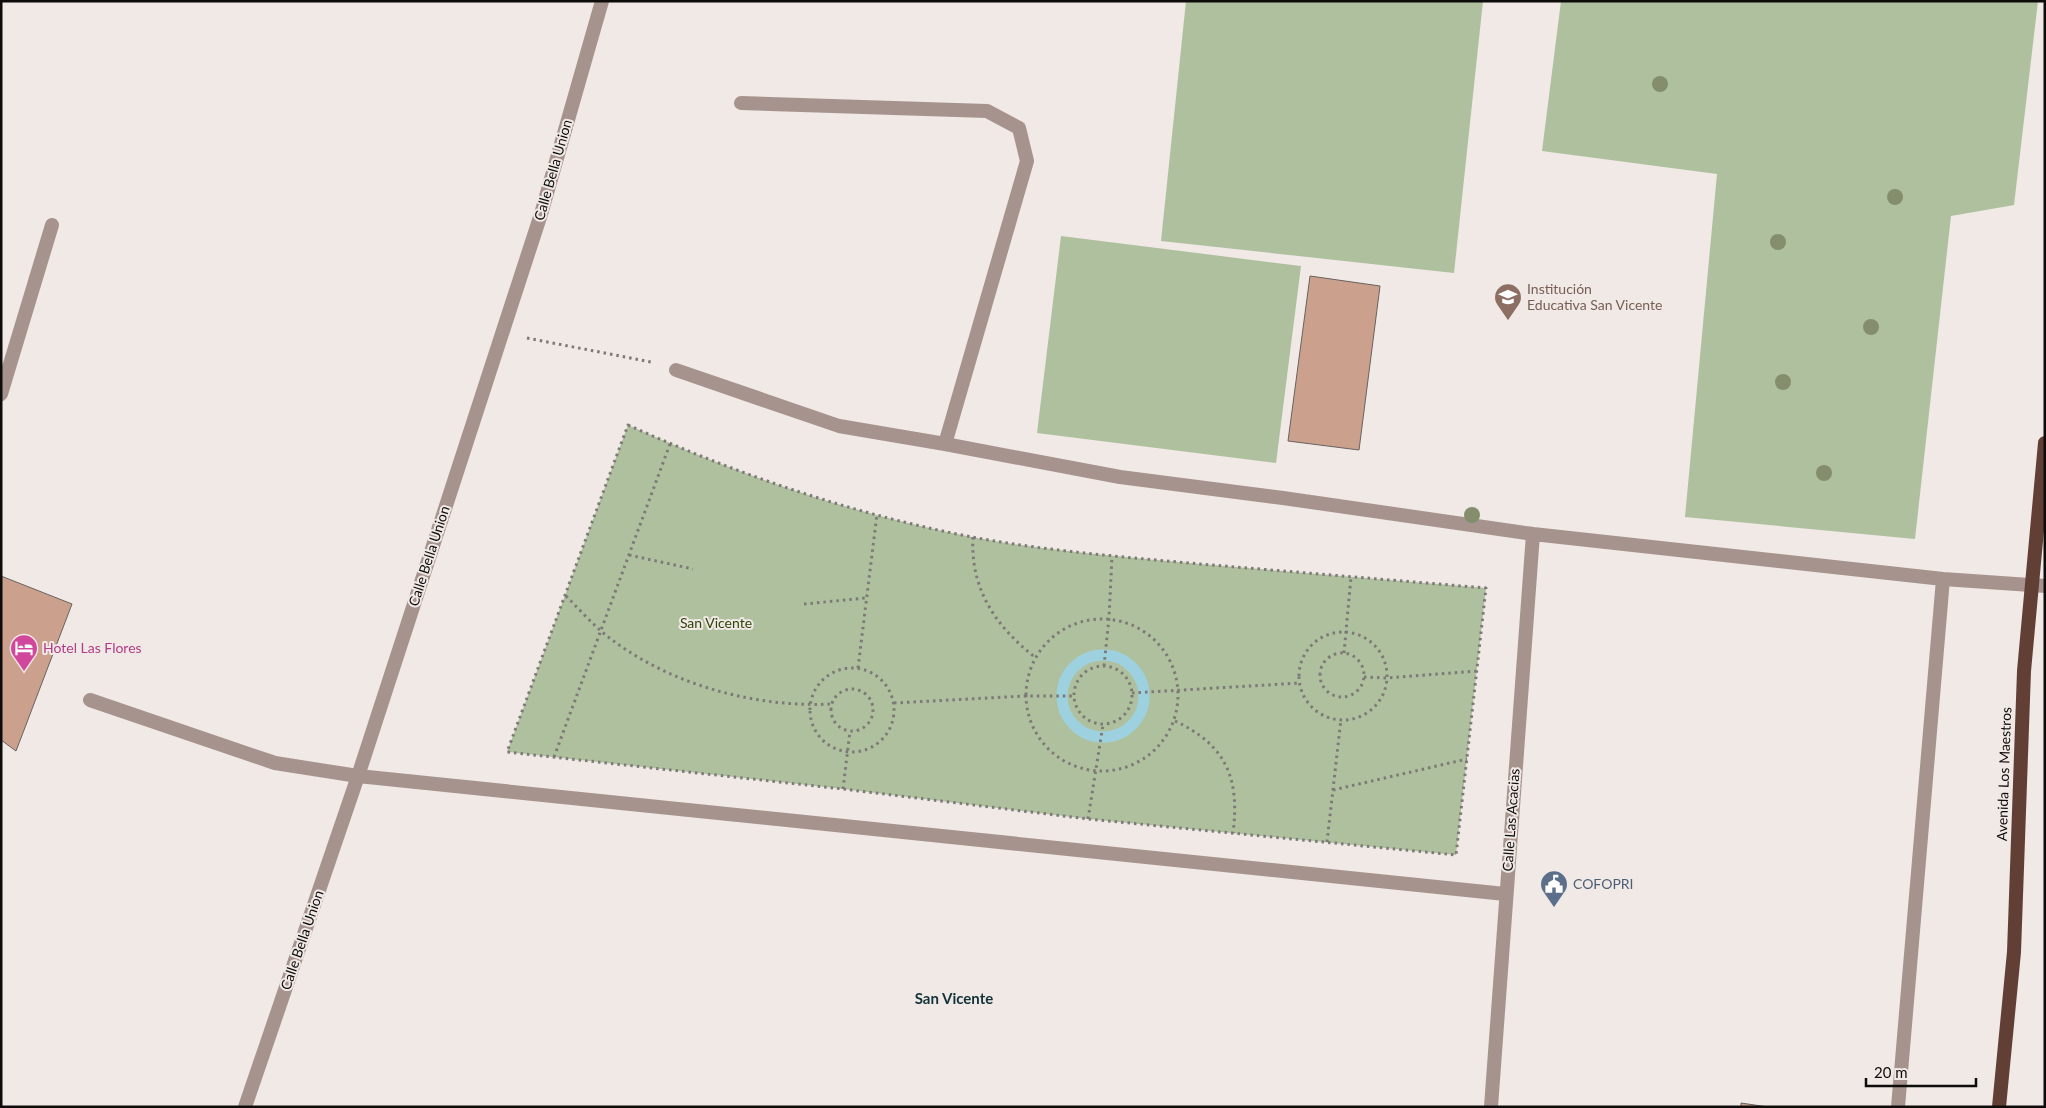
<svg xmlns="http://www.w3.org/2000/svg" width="2046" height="1108" font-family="Lato,sans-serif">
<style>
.green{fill:#afc09e}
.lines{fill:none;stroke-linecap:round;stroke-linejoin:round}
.stream{stroke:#9dd1df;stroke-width:11}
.building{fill:#cba18e;stroke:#68625f}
.path{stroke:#7d7977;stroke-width:3;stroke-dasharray:2.5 4;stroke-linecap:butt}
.minor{stroke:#a7938d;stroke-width:14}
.trunk{stroke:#623f35;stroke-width:14}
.tree{fill:#858e6c}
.labels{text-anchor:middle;stroke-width:4;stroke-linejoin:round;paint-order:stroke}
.street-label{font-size:14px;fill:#0e0c0b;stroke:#f0e9e6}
.education-label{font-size:14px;fill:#785e54;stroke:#f0e9e6;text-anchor:start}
.park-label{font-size:14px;fill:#2e4408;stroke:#f0e9e6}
.hotel-label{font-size:14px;fill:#b23c85;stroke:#f0e9e6;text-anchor:start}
.service-label{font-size:14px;fill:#4e5e75;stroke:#f0e9e6;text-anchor:start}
.neighbourhood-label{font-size:15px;font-weight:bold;fill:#12323a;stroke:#f0e9e6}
</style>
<rect width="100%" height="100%" fill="#f0e9e6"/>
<path class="green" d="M 1186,1 L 1483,1 L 1454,273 L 1161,241 Z
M 1561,1 L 2038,1 L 2014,205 L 1951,216 L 1915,539 L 1685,517 L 1717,174 L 1542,151 Z
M 1061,236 L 1301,266 L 1276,463 L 1037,433 Z
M 628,425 C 739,475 852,514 972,537 C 1047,551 1124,557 1200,564 C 1295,572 1390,580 1486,588 L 1456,855 L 1088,819 L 843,789 L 507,752 Z"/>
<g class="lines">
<path class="stream" d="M1062 696a41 41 0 1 1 82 0a41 41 0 1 1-82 0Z"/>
</g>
<path class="building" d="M 1310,276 L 1380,286 L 1359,450 L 1288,441 Z
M 1,576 L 72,604 L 16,751 L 1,740 Z
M 1741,1103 L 1768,1107 L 1741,1107 Z"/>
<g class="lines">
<path class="path" d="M 527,338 L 651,362
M 628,425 C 739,475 853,514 972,537 C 1047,551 1124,557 1200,564 C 1295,572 1390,580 1486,588 L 1456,855 L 1088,819 L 843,789 L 507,752 Z
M 973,537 C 970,589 996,627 1036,658
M 629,555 L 693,569
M 566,596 C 579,609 592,624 607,636 C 668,684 754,708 832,704
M 804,604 L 866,598
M1026 695a76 76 0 1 1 152 0a76 76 0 1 1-152 0Z
M1299 676a44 44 0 1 1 88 0a44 44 0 1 1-88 0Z
M1320 675a22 22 0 1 1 44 0a22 22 0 1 1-44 0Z
M 1344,653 L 1351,577
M1074 695a29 29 0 1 1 58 0a29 29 0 1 1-58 0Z
M 1104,666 L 1109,618 L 1112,556
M810 710a42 42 0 1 1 84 0a42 42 0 1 1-84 0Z
M 858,668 L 877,514
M 1364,677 L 1386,678 L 1476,671
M831 710a21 21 0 1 1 42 0a21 21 0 1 1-42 0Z
M 1132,693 L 1300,683
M 894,703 L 1025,696 L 1073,696
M 1175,721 C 1226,745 1240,778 1233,833
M 554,757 L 670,444
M 843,789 L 850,731
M 1333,790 L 1467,759
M 1088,819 L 1103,725
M 1327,842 L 1341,719"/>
<path class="minor" d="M 741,103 L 987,111 L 1019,128 L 1027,161 L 945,444
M 676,370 L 839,426 L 945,444 L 1120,477 L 1283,498 L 1533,534 L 1943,579 L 2045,586
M 1,394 L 52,225
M 90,700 L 275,763 L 358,776 L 1505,894
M 245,1107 L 358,776 L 541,214 L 602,1
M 1491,1107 L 1533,534
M 1898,1107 L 1943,579"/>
<path class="trunk" d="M 1999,1107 L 2014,952 L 2024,671 L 2045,443"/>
</g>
<g class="tree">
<circle cx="1660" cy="84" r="8"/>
<circle cx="1895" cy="197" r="8"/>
<circle cx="1778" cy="242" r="8"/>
<circle cx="1871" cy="327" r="8"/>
<circle cx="1783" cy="382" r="8"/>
<circle cx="1824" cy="473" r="8"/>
<circle cx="1472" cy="515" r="8"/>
</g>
<defs>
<g id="school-pin" transform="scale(1.4375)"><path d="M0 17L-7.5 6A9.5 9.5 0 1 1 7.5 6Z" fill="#8d6e63" stroke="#f0e9e6"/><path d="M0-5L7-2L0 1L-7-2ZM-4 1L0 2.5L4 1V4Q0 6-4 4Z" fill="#fff"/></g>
<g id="hotel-pin" transform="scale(1.4375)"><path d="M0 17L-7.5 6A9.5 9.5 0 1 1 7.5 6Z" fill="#d1479c" stroke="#f0e9e6"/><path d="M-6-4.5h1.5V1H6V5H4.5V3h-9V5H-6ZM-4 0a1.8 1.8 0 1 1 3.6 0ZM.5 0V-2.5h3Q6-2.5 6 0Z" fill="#fff"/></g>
<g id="civic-pin" transform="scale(1.4375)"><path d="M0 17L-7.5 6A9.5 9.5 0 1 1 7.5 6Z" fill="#5c6f8a" stroke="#f0e9e6"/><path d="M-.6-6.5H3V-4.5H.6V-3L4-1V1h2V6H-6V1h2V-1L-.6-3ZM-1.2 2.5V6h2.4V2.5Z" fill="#fff"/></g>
</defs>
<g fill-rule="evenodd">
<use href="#school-pin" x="1508" y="297"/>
<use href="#hotel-pin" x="24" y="648"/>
<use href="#civic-pin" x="1554" y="884"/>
</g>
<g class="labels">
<g class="street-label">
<text transform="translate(553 170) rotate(-74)" y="5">Calle Bella Union</text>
<text transform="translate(429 556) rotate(-72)" y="5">Calle Bella Union</text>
<text transform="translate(2004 774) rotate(-88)" y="5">Avenida Los Maestros</text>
<text transform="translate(1511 820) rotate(-86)" y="5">Calle Las Acacias</text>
<text transform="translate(302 940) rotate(-71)" y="5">Calle Bella Union</text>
</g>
<g class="education-label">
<text x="1527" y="294">Institución<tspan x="1527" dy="16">Educativa San Vicente</tspan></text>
</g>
<g class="park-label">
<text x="716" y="628">San Vicente</text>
</g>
<g class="hotel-label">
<text x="43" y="653">Hotel Las Flores</text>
</g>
<g class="service-label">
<text x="1573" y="889">COFOPRI</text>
</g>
<g class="neighbourhood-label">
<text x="954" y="1004">San Vicente</text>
</g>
</g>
<rect width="2046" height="1108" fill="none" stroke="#0e0c0b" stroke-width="5"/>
<path d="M1866 1078v8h110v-8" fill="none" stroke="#0e0c0b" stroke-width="2.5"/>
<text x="1874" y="1078" font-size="15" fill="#0e0c0b" stroke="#f0e9e6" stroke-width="4" paint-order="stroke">20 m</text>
</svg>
